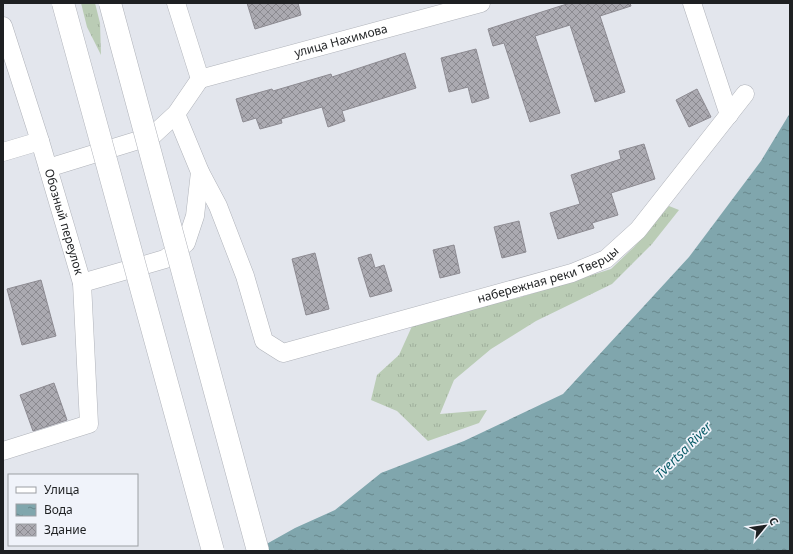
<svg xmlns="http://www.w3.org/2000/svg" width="793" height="554" font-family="'Noto Sans',sans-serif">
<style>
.grass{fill:url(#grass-tufts)}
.water{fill:url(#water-ripples)}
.building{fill:url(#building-cross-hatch);stroke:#8d8b92}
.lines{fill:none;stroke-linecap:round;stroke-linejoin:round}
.street-casing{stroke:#b0b3ba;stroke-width:19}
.street{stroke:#fff;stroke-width:18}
.secondary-bridge-casing{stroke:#b0b3ba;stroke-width:23;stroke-linecap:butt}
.secondary-bridge{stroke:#fff;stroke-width:22}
.labels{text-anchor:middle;stroke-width:3.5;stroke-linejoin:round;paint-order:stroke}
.street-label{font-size:12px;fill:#1e2022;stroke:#f0f3fa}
.water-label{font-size:13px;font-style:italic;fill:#075a66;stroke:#f0f3fa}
</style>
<defs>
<pattern id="grass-tufts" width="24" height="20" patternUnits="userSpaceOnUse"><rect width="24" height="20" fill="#baccb5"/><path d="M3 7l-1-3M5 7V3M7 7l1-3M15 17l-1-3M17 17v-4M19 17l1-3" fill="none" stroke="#9faf9b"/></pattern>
<pattern id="water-ripples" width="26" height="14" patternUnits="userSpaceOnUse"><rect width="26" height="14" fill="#80a6ad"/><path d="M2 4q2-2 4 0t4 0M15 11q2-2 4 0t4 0" fill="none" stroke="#68878c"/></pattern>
<pattern id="building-cross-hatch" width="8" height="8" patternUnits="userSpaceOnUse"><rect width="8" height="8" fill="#abaab1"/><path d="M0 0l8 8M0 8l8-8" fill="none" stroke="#8b8a90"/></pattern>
</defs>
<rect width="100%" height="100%" fill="#e3e6ed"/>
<path class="grass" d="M 81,3 L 95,3 L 100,23 L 101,55 L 87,27 Z
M 669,206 L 679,210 L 652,244 L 612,284 L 536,321 L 491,349 L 454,380 L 440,414 L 487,410 L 479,423 L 428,441 L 397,411 L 371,400 L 377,375 L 399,355 L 413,324 L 460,307 L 518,298 L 611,269 L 634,247 Z"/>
<path class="water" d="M 790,113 L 790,551 L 254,551 L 295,528 L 335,510 L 381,473 L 464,441 L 563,394 L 689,257 L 761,161 Z"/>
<path class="building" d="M 247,3 L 298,3 L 301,15 L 255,29 Z
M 570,3 L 630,3 L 631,6 L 600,16 L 625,92 L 595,102 L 570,25 L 535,36 L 560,113 L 530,122 L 504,43 L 493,46 L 488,29 Z
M 476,49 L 489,98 L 472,103 L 468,87 L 449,92 L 441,58 Z
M 405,53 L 416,88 L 342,111 L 345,121 L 328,127 L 322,107 L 281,119 L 282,123 L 260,129 L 256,118 L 243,122 L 236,99 L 272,89 L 273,91 L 331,74 L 332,77 Z
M 697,89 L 711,117 L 689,127 L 676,100 Z
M 644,144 L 655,179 L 611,193 L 618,215 L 592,223 L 594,228 L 558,239 L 550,213 L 580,204 L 571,175 L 621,159 L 619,151 Z
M 519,221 L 526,252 L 502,258 L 494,227 Z
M 454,245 L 460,273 L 440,278 L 433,250 Z
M 315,253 L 329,309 L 306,315 L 292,259 Z
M 371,254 L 375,268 L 384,265 L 392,291 L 370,297 L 358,258 Z
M 41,280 L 56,336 L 22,345 L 7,289 Z
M 54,383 L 67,420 L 33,431 L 20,395 Z"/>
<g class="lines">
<g class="street-casing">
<g id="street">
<path d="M 176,3 L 200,79"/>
<path d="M 692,3 L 729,115"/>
<path id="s1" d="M 3,26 L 40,141 L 82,283 L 89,424 L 3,451"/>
<path id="s2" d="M 200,79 L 481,3"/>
<path id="s3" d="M 176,114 L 200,172 L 218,206 L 245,276 L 264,341 L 283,353 L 572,273 L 606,259 L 638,230 L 745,94"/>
<path d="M 3,152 L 40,141"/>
<path d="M 48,168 L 152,136 L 176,114 L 200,79"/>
<path d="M 82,283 L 165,259 L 186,243 L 195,216 L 200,172"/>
</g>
</g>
<use href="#street" class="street"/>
<g class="secondary-bridge-casing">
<path id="secondary-bridge" d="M 63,3 L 213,551
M 110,3 L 258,551"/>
</g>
<use href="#secondary-bridge" class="secondary-bridge"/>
</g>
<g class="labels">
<g class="street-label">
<text dy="4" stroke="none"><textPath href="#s2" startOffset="146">улица Нахимова</textPath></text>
<text dy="4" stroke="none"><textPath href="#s1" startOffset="205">Обозный переулок</textPath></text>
<text dy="4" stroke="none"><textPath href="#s3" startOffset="543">набережная реки Тверцы</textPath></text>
</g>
<g class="water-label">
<text transform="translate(683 450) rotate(-45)" y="5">Tvertsa River</text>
</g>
</g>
<rect width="793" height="554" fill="none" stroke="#1e2022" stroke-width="8"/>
<rect x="8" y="474" width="130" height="72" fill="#f0f3fa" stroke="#9c9fa4"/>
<rect x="16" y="487" width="20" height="6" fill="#ffffff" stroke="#9c9fa4"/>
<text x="44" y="494" font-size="12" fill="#1e2022">Улица</text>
<rect x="16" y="504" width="20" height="12" fill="url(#water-ripples)" stroke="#9c9fa4"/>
<text x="44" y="514" font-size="12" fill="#1e2022">Вода</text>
<rect x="16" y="524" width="20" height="12" fill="url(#building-cross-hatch)" stroke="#9c9fa4"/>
<text x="44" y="534" font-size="12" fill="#1e2022">Здание</text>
<g transform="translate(765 526) rotate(61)" stroke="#f0f3fa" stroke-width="3" paint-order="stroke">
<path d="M0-3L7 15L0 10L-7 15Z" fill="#1e2022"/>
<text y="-6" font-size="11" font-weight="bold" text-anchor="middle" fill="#1e2022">С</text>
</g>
</svg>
